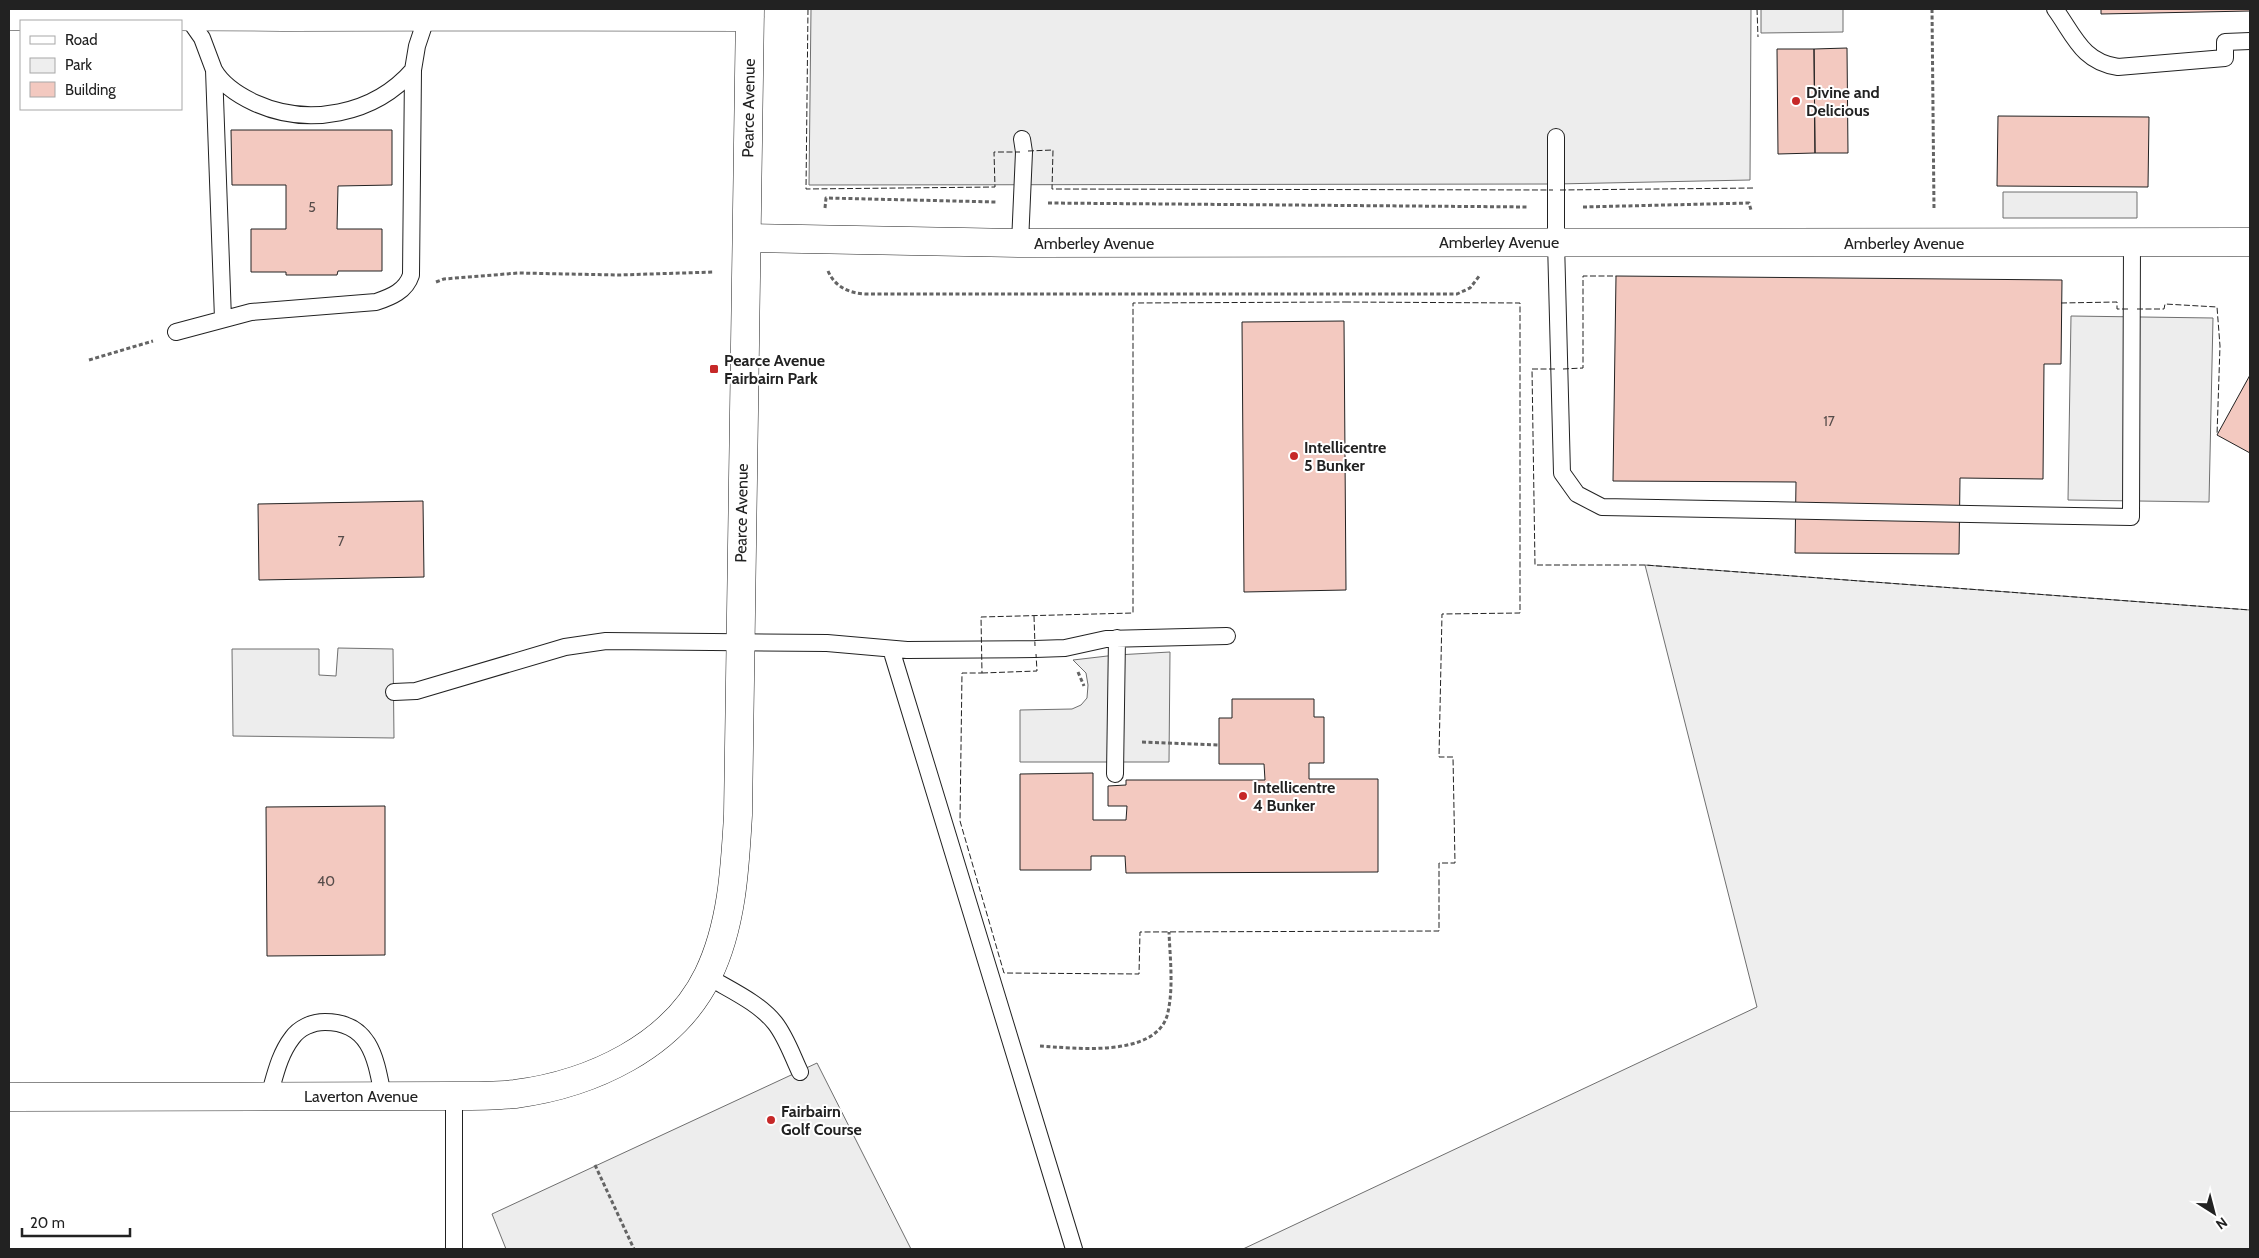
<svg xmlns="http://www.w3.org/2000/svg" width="2259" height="1258" font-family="Cabin,sans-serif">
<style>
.green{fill:#eee;stroke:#6f6f6f}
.parking{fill:#ededed;stroke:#6f6f6f}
.building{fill:#f3c9c0;stroke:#222}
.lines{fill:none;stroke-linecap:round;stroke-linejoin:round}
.service-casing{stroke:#222;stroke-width:18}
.minor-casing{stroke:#222;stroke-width:29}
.path{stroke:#646464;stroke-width:3;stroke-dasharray:4 2.5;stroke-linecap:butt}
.service{stroke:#fff;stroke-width:16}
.minor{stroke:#fff;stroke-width:28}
.fence{stroke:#222;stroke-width:1;stroke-dasharray:6 2.5;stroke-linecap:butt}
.poi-dot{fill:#c62828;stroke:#fff;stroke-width:2}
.labels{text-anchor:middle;stroke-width:4;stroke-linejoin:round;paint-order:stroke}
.number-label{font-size:14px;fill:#564c4a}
.poi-label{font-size:16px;font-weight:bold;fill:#222;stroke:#fff;text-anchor:start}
.street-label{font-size:16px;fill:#222;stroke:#fff}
</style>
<rect width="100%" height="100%" fill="#fff"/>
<path class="green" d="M 1645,565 L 2250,610 L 2250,1249 L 1243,1249 L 1757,1007 Z"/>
<path class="parking" d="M 811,9 L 1751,9 L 1750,180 L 1556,184 L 809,185 Z
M 1761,9 L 1843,9 L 1843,32 L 1761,33 Z
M 2003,192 L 2137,192 L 2137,218 L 2003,218 Z
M 2071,316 L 2213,318 L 2209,502 L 2068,500 Z
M 338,648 L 393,649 L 394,738 L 233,736 L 232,649 L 319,649 L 319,675 L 336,676 Z
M 1170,652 L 1169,762 L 1020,762 L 1020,710 L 1072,709 L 1081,705 L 1087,698 L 1088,685 L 1086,673 L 1073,660 L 1116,655 Z
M 817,1063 L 911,1249 L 506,1249 L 492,1214 Z"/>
<path class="building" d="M 2101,9 L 2250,9 L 2250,11 L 2101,14 Z
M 1847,48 L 1848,153 L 1815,153 L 1814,49 Z
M 1777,49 L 1814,49 L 1815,153 L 1778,154 Z
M 1998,116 L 2149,117 L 2148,187 L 1997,186 Z
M 231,130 L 392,130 L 392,185 L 338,186 L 337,229 L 382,229 L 382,271 L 338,271 L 337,275 L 286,275 L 286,272 L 251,272 L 251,229 L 286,229 L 286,185 L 232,185 Z
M 1616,276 L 2062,280 L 2061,364 L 2044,364 L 2043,479 L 1960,478 L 1959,554 L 1795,553 L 1796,482 L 1613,481 Z
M 1344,321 L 1346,590 L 1244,592 L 1242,322 Z
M 2250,375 L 2250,453 L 2217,435 Z
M 423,501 L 424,577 L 259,580 L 258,504 Z
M 1232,699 L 1314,699 L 1314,717 L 1324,717 L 1324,763 L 1309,763 L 1309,779 L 1378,779 L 1378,872 L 1126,873 L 1125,856 L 1091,856 L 1091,870 L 1020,870 L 1020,774 L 1093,773 L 1093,820 L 1126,820 L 1127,806 L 1108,806 L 1108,786 L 1126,785 L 1126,780 L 1265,780 L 1264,764 L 1219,764 L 1219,718 L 1232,718 Z
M 385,806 L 385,955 L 267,956 L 266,807 Z"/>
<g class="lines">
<g class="service-casing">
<path id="service" d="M 2055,9 C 2074,35 2082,62 2118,67 L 2225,58 L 2225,42 L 2250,41
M 188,18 L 202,38 L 214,70 L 223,319
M 214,70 C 223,86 240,96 255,103 C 308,127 374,115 413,70
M 1556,137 L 1556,242 L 1562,473 L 1577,494 L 1602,507 L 2131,517 L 2132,243
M 1020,243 L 1024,152 L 1022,139
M 176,332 L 251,312 L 376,302 C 391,297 406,291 411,275 L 413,70 L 417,46 L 427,16
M 891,649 L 1074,1249
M 394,692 L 416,691 L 565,647 L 606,641 L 827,643 L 907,650 L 1035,649 L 1065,648 L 1106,639 L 1227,636
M 1115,774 L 1117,638
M 707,976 C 730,990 758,1002 775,1023 C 786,1037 792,1055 800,1072
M 269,1096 C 275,1076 279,1055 292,1038 C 299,1028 312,1022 325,1022 C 371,1022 376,1060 383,1096
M 454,1096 L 454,1249"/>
</g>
<g class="minor-casing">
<path id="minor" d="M 9,16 C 256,18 503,16 750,17
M 747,238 L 1020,243 L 2250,242
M 9,1097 L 454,1096 C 474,1096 495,1096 515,1094 C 591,1084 673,1047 708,975 C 732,926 735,868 738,815 L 750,9"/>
</g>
<path class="path" d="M 1932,9 L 1934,209
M 1048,203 L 1529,207
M 1583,207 L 1749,203 L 1751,210
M 825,208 L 826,198 L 996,202
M 828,271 C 835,287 849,293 865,294 L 1457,294 L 1470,288 L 1480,275
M 436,282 L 444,279 L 518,273 L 619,275 L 714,272
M 89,360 L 153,341
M 1078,672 L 1084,686
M 1142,742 L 1219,745
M 1040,1046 C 1073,1048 1154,1058 1167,1016 C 1174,990 1170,958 1169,932
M 595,1165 L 634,1249"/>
<use href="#service" class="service"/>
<use href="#minor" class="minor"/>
<path class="fence" d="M 808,9 L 806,189 L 995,187 L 994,152 L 1020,152
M 1757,9 L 1758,37
M 1028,151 L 1053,150 L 1052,189 L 1553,190
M 1560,190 L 1755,188
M 1345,302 L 1520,303 L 1520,613 L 1442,614 L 1439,757 L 1453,757 L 1455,863 L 1439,863 L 1439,931 L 1140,932 L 1139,974 L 1004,973 L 960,821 L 962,673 L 982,673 L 981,617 L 1133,613 L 1133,303 Z
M 2061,303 L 2117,302 L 2117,309 L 2129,309
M 2137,309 L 2164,309 L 2165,304 L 2217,307 L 2220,346 L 2217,435
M 1555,369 L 1532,369 L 1535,565 L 1645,565 L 2250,610
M 1563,369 L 1583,368 L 1583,276 L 1616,276
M 1034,616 L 1035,646
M 982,673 L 1037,671 L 1036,654"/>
</g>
<g class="poi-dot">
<circle cx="1796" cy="101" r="5"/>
<rect x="709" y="364" width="10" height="10" rx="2.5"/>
<circle cx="1294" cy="456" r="5"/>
<circle cx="1243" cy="796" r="5"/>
<circle cx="771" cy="1120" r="5"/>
</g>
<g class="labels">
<g class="number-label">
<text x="312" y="212">5</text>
<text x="1829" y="426">17</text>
<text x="341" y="546">7</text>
<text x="326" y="886">40</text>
</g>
<g class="poi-label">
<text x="1806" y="98">Divine and<tspan x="1806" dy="18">Delicious</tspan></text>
<text x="724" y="366">Pearce Avenue<tspan x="724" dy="18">Fairbairn Park</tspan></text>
<text x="1304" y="453">Intellicentre<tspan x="1304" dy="18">5 Bunker</tspan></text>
<text x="1253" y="793">Intellicentre<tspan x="1253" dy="18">4 Bunker</tspan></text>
<text x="781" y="1117">Fairbairn<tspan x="781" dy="18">Golf Course</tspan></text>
</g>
<g class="street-label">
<text transform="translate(748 108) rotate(-89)" y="6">Pearce Avenue</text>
<text x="1499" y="248">Amberley Avenue</text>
<text x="1094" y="249">Amberley Avenue</text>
<text x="1904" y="249">Amberley Avenue</text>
<text transform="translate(741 513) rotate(-89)" y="6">Pearce Avenue</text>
<text x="361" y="1102">Laverton Avenue</text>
</g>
</g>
<rect width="2259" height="1258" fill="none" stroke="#222222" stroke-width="20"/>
<rect x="20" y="20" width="162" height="90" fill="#ffffff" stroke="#a7a7a7"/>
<rect x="30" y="36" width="25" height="8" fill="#ffffff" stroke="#a7a7a7"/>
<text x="65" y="45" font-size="15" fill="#222222">Road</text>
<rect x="30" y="58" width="25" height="15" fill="#eeeeee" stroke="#a7a7a7"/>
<text x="65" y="70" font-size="15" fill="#222222">Park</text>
<rect x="30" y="82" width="25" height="15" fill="#f3c9c0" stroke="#a7a7a7"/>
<text x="65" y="95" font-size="15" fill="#222222">Building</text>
<g transform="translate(2214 1213) rotate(144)" stroke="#ffffff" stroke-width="4" paint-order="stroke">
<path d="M0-4L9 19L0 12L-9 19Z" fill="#222222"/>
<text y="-8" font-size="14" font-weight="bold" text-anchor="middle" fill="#222222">N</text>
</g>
<path d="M22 1228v8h108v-8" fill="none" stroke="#222222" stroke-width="2.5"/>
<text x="30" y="1228" font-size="15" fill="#222222" stroke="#ffffff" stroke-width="4" paint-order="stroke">20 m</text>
</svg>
